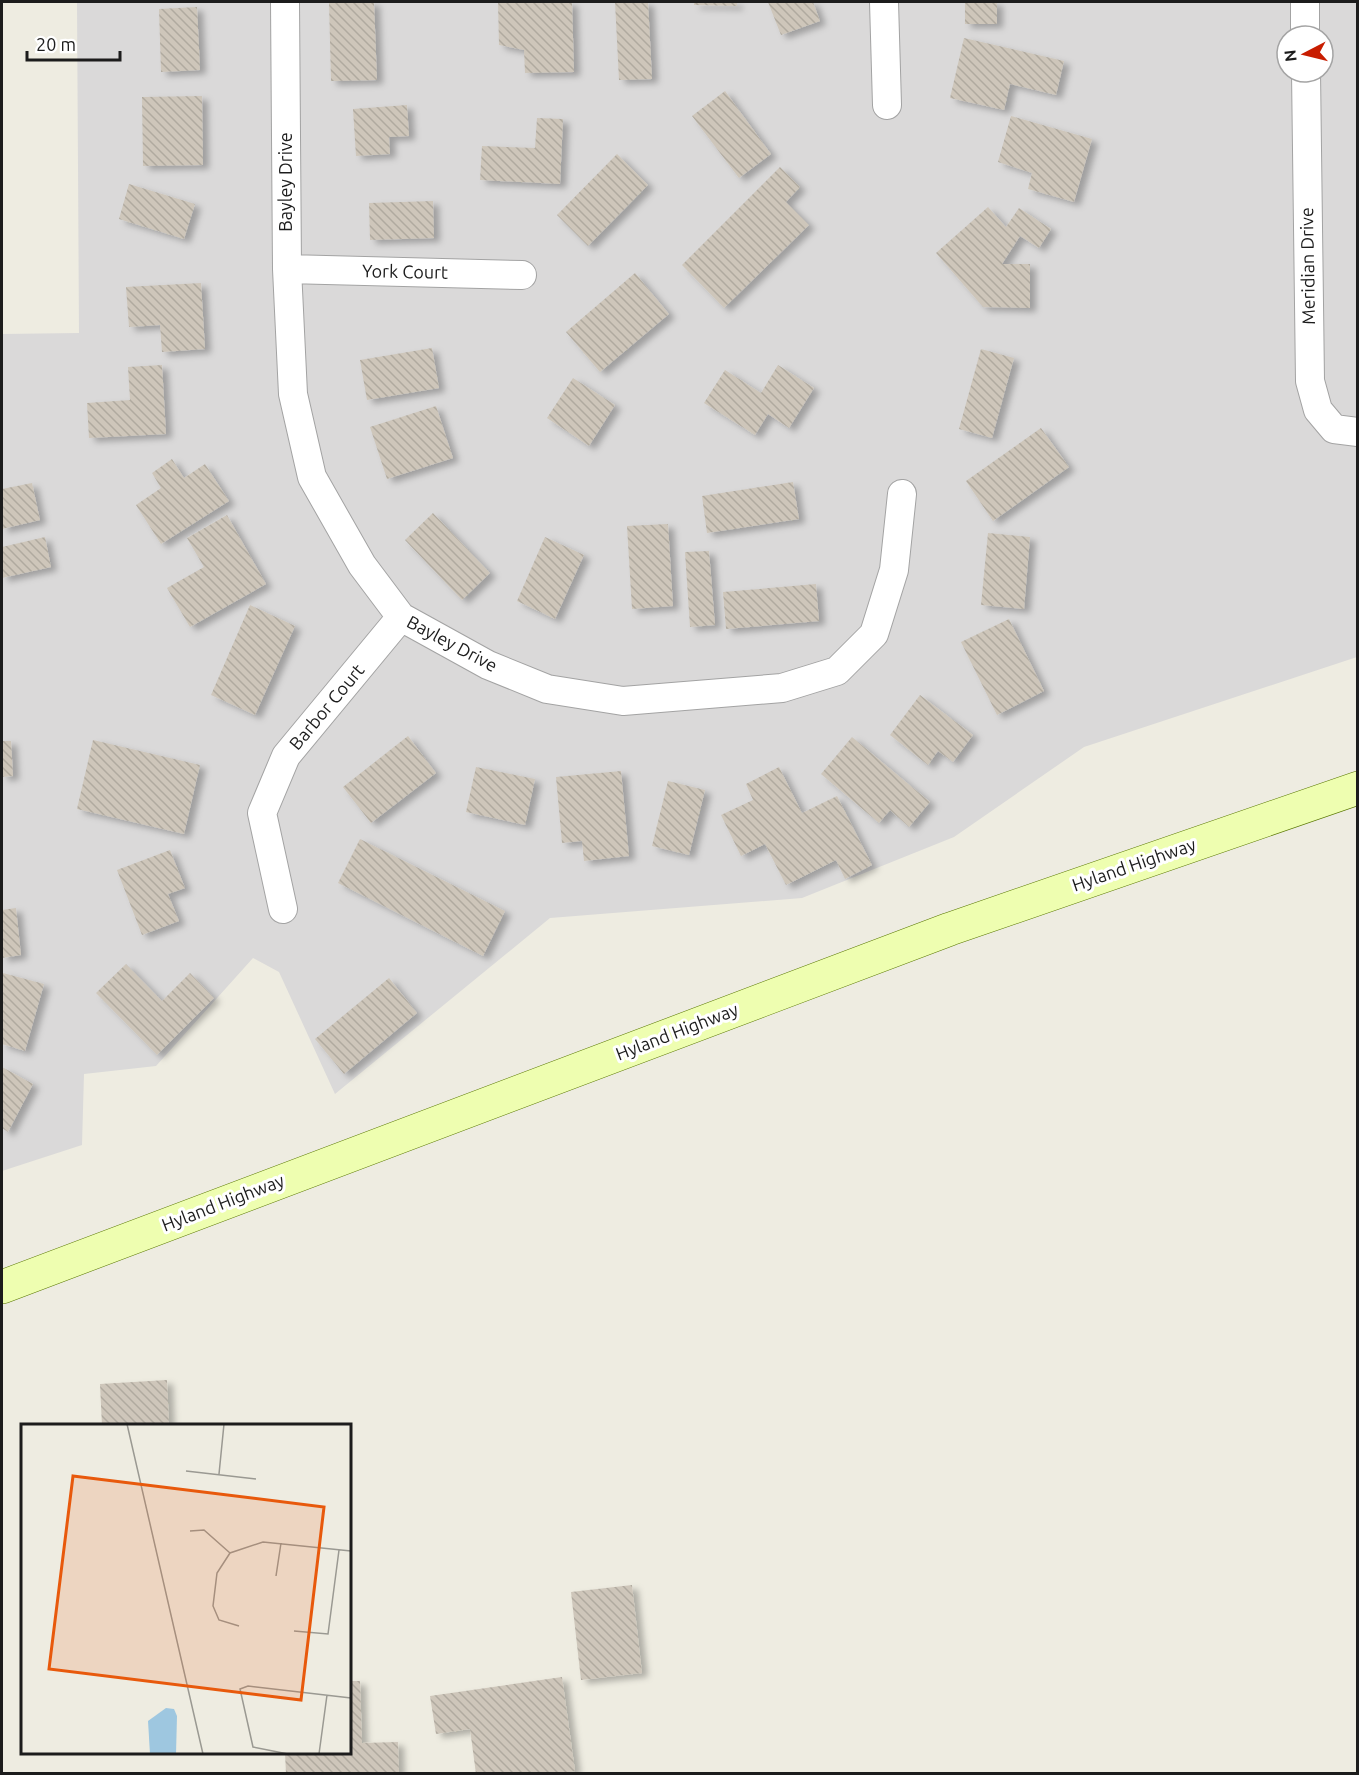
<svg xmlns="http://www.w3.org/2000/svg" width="1359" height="1775" font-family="Ubuntu,sans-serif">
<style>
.residential{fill:#dad9d9;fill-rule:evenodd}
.building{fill:url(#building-back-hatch);filter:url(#shadow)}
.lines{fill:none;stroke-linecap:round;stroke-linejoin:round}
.minor-casing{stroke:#a3a3a3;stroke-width:30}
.secondary-casing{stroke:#587600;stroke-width:34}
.minor{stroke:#fff;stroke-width:28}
.secondary{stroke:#eefeb0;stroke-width:33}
.labels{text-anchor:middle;stroke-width:6;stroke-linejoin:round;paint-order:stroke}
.street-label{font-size:18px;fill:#1c1c1c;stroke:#fff}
.inset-road{fill:none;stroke:#9a9992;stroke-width:1.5}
.view{fill:#e8590c;fill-opacity:0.15;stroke:#e8590c;stroke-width:3}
.inset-edge{fill:none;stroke:#1c1c1c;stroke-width:3}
</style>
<defs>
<pattern id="building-back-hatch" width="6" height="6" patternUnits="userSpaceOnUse" patternTransform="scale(1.5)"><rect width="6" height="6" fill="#cec6ba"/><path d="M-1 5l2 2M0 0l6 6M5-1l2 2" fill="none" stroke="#b0aa9f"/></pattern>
<filter id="shadow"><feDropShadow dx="6" dy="4" stdDeviation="3" flood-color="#0004"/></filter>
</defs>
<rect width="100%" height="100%" fill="#eeece1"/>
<path class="residential" d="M 77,2 L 1357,2 L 1357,657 L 1084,747 L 954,837 L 802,898 L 550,918 L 335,1094 L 279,972 L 253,958 L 156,1066 L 84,1074 L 82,1145 L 2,1171 L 2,334 L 79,333 ZM 1287,36 L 1323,36 L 1323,72 L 1287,72 Z"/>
<path class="building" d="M 329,2 L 374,2 L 377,80 L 331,81 Z
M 498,2 L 572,2 L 574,72 L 525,73 L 524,50 L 499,45 Z
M 615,2 L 648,2 L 652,79 L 619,80 Z
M 694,2 L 737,2 L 737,6 L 694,5 Z
M 768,2 L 813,2 L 820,21 L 781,35 Z
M 965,2 L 997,2 L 997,24 L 965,24 Z
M 197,7 L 200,70 L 161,72 L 159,9 Z
M 964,38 L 1064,61 L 1056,95 L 1010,84 L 1004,110 L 950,98 Z
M 725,91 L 771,154 L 739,178 L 692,116 Z
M 202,96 L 203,165 L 143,166 L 142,97 Z
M 407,105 L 409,136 L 389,137 L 390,154 L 356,156 L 353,109 Z
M 1011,116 L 1092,139 L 1074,202 L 1028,189 L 1032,173 L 998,162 Z
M 537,118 L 563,119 L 560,184 L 480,180 L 482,146 L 535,148 Z
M 617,154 L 648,185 L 588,246 L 557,215 Z
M 780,167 L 800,187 L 786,202 L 809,225 L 724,308 L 682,265 Z
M 129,184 L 195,204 L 184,239 L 119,219 Z
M 433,201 L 434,238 L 370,240 L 369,203 Z
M 988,207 L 1006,227 L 1019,208 L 1051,229 L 1039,248 L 1020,236 L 1002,264 L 1030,264 L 1030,308 L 983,307 L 936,253 Z
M 635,273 L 669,314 L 600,372 L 566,332 Z
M 201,283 L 205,349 L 162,352 L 160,325 L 129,327 L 126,287 Z
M 432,348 L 439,388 L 367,400 L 360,360 Z
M 981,349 L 1014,358 L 992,438 L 959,429 Z
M 162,365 L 166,434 L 89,438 L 87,403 L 130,400 L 128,367 Z
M 778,365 L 814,388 L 789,428 L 768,414 L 755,435 L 704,403 L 725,370 L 761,393 Z
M 573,378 L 615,405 L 589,446 L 547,418 Z
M 436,406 L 453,458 L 387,479 L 370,427 Z
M 1041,428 L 1069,467 L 993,521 L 966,481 Z
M 172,459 L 184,478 L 205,464 L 229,501 L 161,544 L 136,505 L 161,488 L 152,473 Z
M 793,482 L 799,519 L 707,533 L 702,496 Z
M 32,483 L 40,520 L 2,529 L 2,489 Z
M 433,513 L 490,573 L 462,600 L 405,540 Z
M 227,515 L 266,584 L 190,627 L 167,588 L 204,567 L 187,538 Z
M 668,524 L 673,606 L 632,609 L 627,526 Z
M 988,533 L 1030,537 L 1024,609 L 981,605 Z
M 45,537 L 51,567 L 2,578 L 2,547 Z
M 545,537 L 584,555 L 555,619 L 517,601 Z
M 709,551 L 715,625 L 690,627 L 685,552 Z
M 816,584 L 819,621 L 726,629 L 723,592 Z
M 250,605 L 295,626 L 255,715 L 211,695 Z
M 1009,619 L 1044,691 L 997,715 L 961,642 Z
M 920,695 L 973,735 L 953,762 L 938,751 L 928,765 L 890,735 Z
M 408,736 L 436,773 L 371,823 L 343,787 Z
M 852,737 L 930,802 L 909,827 L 890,810 L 879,823 L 821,774 Z
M 93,740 L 200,765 L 184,834 L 77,809 Z
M 2,741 L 11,741 L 13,776 L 2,777 Z
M 476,767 L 535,779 L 525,825 L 466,812 Z
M 779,767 L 802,813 L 837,796 L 872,865 L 845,879 L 836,860 L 786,885 L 765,844 L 741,856 L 721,815 L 753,800 L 746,784 Z
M 621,771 L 629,856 L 584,861 L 582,841 L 562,843 L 556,777 Z
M 668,781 L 705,790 L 689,855 L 652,846 Z
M 360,839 L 505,911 L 483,956 L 338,883 Z
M 170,850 L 185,888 L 168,894 L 179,921 L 142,935 L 117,870 Z
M 16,908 L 21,955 L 2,958 L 2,910 Z
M 126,964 L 162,1001 L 190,973 L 214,998 L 157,1055 L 96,993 Z
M 3,973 L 44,984 L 25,1051 L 2,1044 Z
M 389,978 L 417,1013 L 344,1074 L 315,1039 Z
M 2,1067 L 33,1084 L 8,1132 L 2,1128 Z
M 167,1380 L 169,1426 L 102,1426 L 100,1384 Z
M 632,1585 L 642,1673 L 581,1680 L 571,1592 Z
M 562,1677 L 575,1771 L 555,1774 L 476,1774 L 470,1729 L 436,1734 L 430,1696 Z
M 350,1681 L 360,1681 L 362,1743 L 398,1742 L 399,1774 L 286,1774 L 285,1752 L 350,1752 Z"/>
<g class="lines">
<g class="minor-casing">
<path id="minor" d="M 285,2 L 287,269 L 293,394 L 312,477 L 362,565 L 401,617 L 488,665 L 547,689 L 623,701 L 782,688 L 837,671 L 874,634 L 894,570 L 902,494
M 884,2 L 887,105
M 1305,2 L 1305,36
M 1306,72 L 1310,381 L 1318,410 L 1334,429 L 1358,432
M 287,269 L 522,275
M 283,909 L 262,813 L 286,756 L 401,617"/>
</g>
<g class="secondary-casing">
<path id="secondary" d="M 2,1287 L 950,929 L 1358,788"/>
</g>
<use href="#minor" class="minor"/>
<use href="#secondary" class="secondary"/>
</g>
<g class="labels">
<g class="street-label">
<text transform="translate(286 182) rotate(-90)" y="6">Bayley Drive</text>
<text transform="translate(1308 266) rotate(-91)" y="6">Meridian Drive</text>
<text transform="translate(405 272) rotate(1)" y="6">York Court</text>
<text transform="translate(452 644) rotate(28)" y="6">Bayley Drive</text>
<text transform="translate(327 707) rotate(-50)" y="6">Barbor Court</text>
<text transform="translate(1134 865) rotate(-19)" y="6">Hyland Highway</text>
<text transform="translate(677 1032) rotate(-21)" y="6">Hyland Highway</text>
<text transform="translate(223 1203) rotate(-21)" y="6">Hyland Highway</text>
</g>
</g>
<g transform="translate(21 1424)">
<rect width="330" height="330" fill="#eeece1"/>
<path d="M 145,284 L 153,285 L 156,292 L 155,330 L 129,330 L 127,297 Z" fill="#9ec7e0"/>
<path class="inset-road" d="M 106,0 L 182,330M 165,47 L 235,55M 198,50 L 203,0M 169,107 L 183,106 L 209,129M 255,152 L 260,119M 218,202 L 198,196 L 192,182 L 196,149 L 209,129 L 242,118 L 330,127M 273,207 L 307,210 L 318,126M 267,330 L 232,323 L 219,265 L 227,262 L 330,274M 298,330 L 306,271"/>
<path class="view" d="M 52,52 L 303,83 L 280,276 L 28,245 Z"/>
<rect width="330" height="330" class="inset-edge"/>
</g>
<rect width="1359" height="1775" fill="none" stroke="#1c1c1c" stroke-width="6"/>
<g transform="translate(1305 54) rotate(263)"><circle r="28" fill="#ffffff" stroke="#a4a4a4" stroke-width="1.5"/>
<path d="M0-4.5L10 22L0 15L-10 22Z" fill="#c81d00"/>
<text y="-9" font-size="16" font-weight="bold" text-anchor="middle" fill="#1c1c1c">N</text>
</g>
<path d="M27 51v9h93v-9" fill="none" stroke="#1c1c1c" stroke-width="3"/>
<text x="36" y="51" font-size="18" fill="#1c1c1c" stroke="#ffffff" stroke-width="4.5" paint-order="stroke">20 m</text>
</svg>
